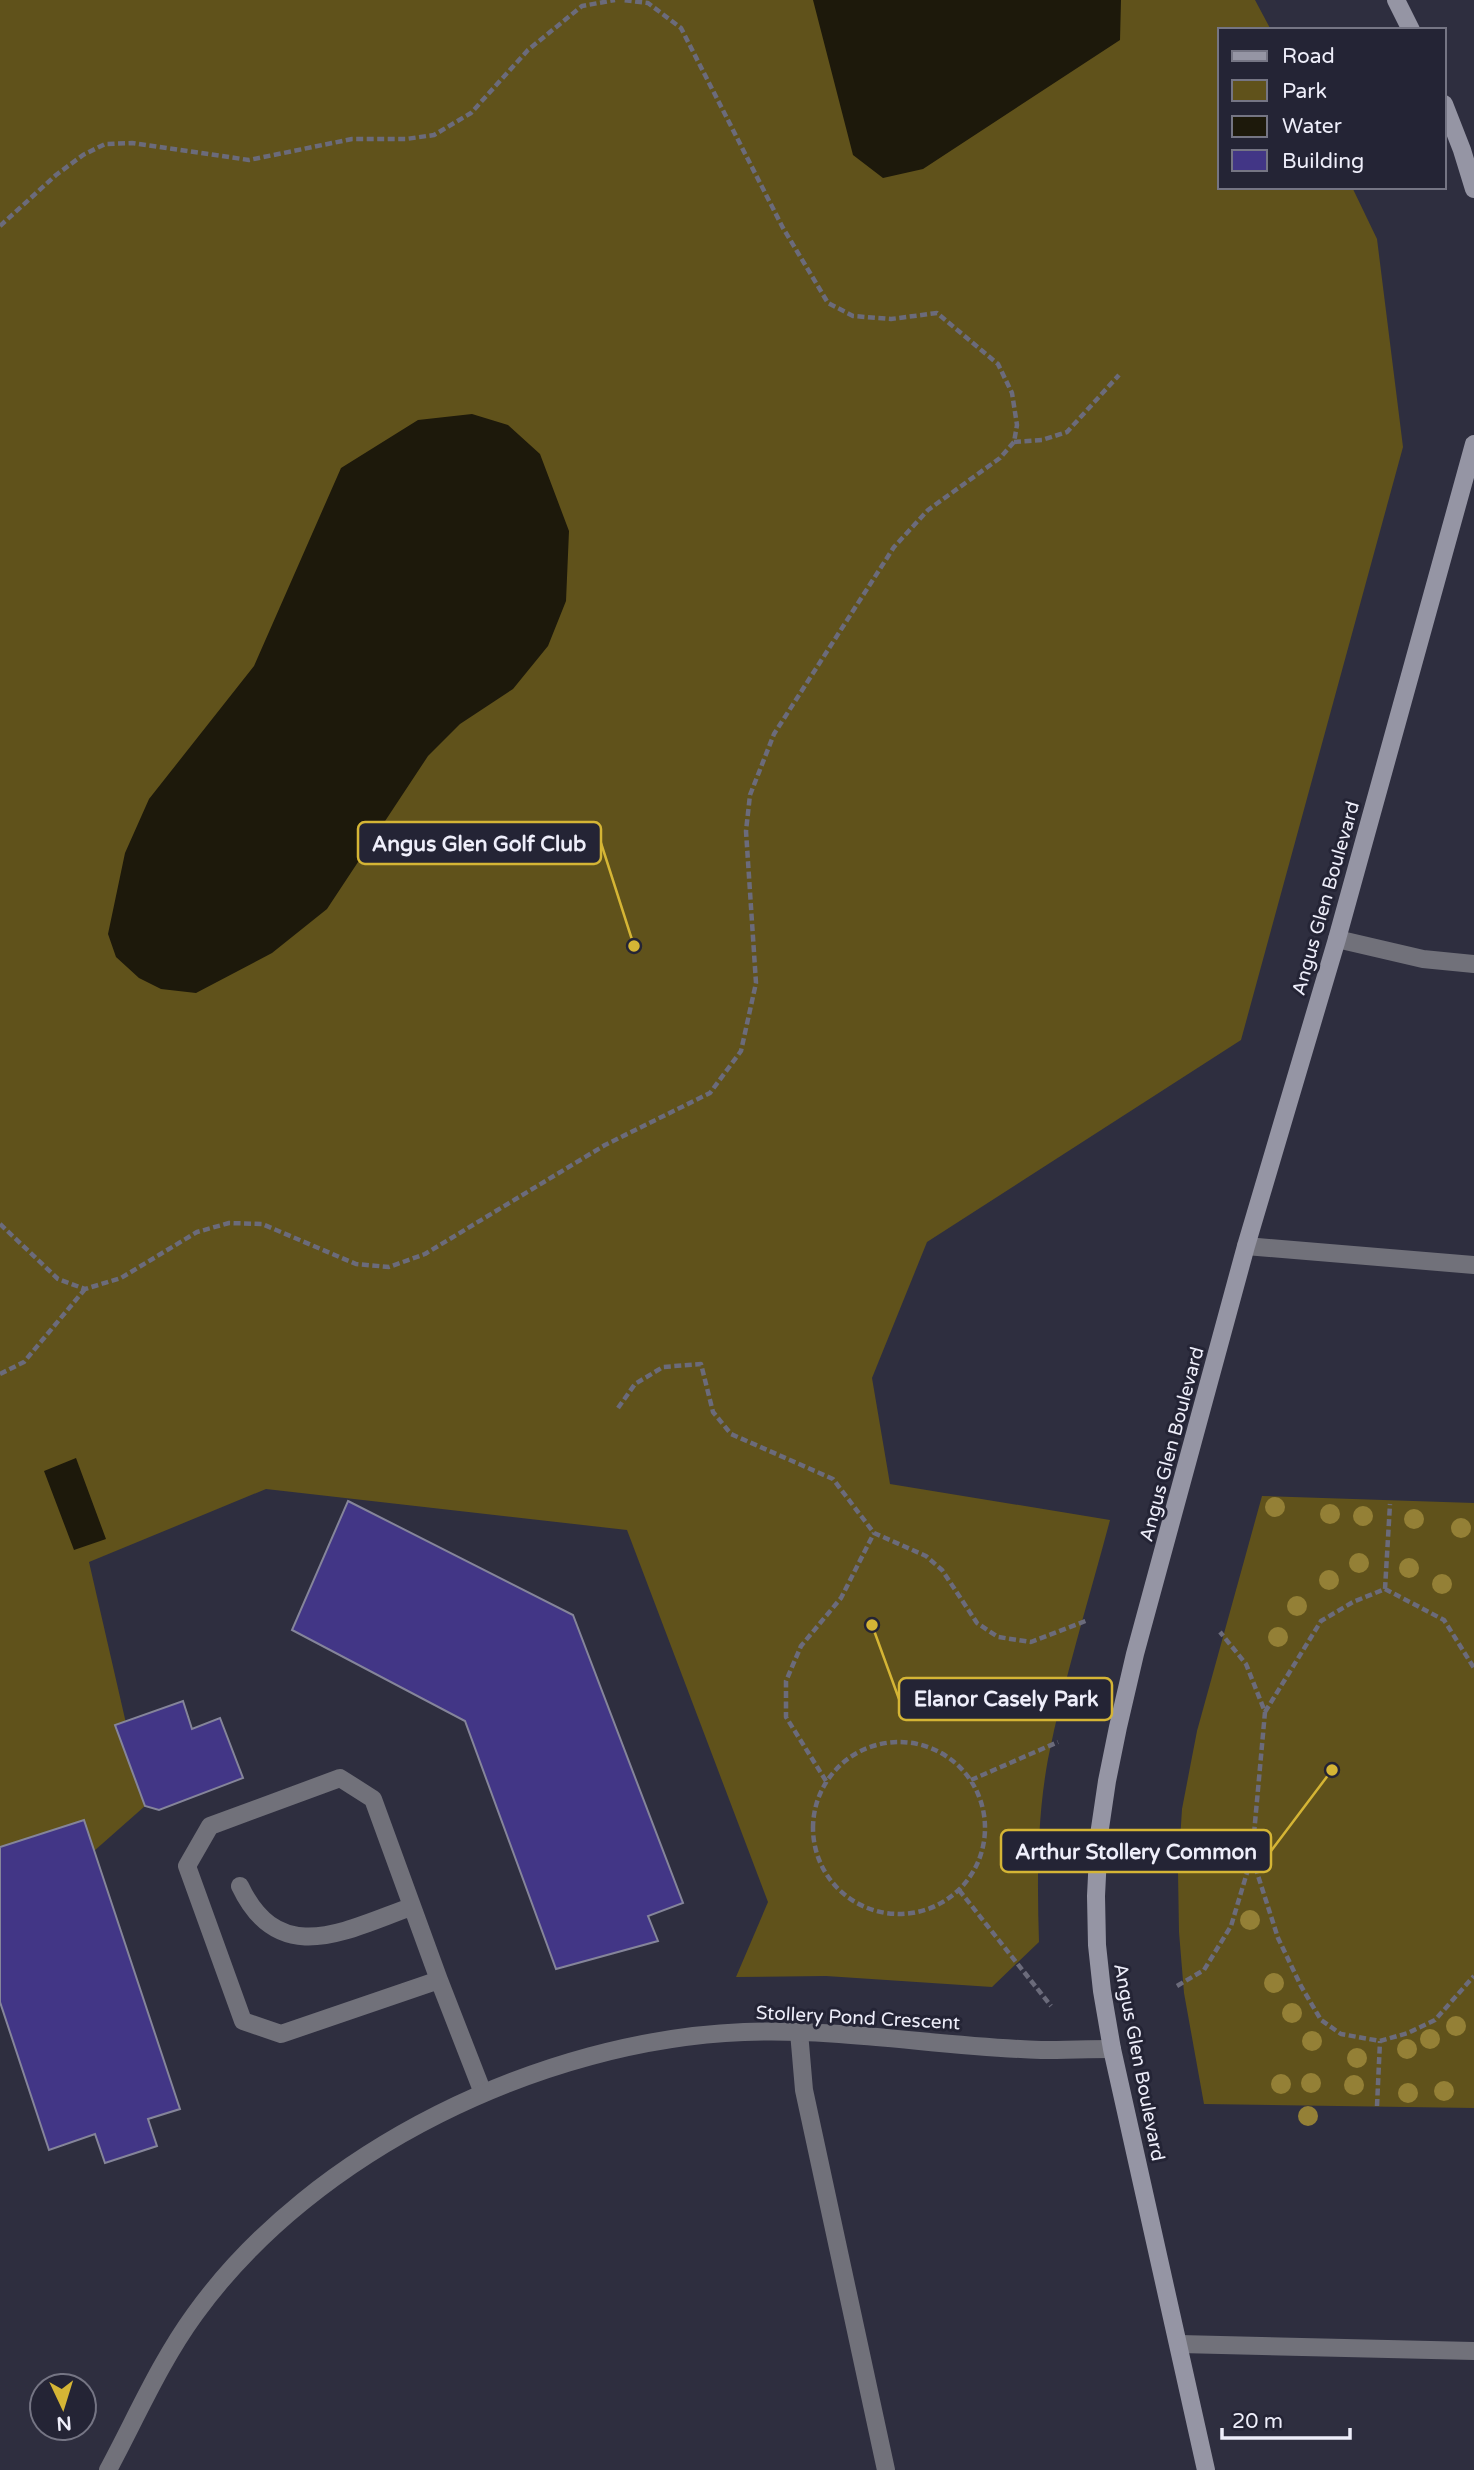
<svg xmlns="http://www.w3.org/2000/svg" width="1474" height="2470" font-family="'Varela Round',sans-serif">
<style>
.green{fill:#60521b}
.water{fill:#1d190b}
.building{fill:#423686;stroke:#85859a;stroke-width:2}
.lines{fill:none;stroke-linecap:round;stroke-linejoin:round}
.path{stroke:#6b6b7b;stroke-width:4.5;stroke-dasharray:7 3.5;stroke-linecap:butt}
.lane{stroke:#71717a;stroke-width:18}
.street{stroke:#71717a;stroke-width:18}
.secondary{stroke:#9595a4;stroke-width:18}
.tree{fill:#948036}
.labels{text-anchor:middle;stroke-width:6;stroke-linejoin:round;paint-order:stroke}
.street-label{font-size:19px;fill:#eeeefa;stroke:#242435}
.leader{fill:none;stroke:#d5b535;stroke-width:2.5}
.callout-dot{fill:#d5b535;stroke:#242435;stroke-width:2.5}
.callout{fill:#242435;stroke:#d5b535;stroke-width:2.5}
.callout-label{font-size:21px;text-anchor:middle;font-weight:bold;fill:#eeeefa}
</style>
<rect width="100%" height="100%" fill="#2e2e3f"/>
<path class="green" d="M 0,0 L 1255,0 L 1271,30 L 1220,30 L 1220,187 L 1352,187 L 1377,239 L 1403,447 L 1241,1040 L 927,1242 L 872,1378 L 890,1484 L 1110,1520 C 1089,1599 1064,1679 1048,1759 C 1037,1819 1037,1881 1039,1942 L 992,1987 L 826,1976 L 736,1977 L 768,1902 L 627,1530 L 266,1489 L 89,1562 L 145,1806 L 0,1934 Z
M 1262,1496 L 1474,1503 L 1474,2108 L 1204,2104 L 1184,1993 L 1179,1932 L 1178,1872 L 1182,1809 L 1197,1731 Z"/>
<path class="water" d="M 813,0 L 1121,0 L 1120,40 L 923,169 L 883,178 L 853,155 Z
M 472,414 L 508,425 L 540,454 L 569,531 L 566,601 L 548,646 L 513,689 L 460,724 L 428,756 L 327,909 L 272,953 L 196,993 L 161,989 L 139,978 L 116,957 L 108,934 L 125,853 L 149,799 L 254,666 L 341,468 L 418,420 Z
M 76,1458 L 106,1539 L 74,1550 L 44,1471 Z"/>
<path class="building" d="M 348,1501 L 573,1615 L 683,1903 L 648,1916 L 658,1941 L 556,1969 L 465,1721 L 292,1630 Z
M 183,1701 L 192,1729 L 220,1718 L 243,1778 L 159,1810 L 145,1806 L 115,1725 Z
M 84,1820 L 180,2109 L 148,2119 L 157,2146 L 105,2163 L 95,2134 L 49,2150 L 0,2002 L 0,1847 Z"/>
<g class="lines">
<path class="path" d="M 0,226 L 56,175 L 83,155 L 105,144 L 132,143 L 249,160 L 352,139 L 406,139 L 434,135 L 471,113 L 528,50 L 582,6 L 615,0
M 1014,442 L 1042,440 L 1067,432 L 1119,375
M 0,1224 L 58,1279 L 85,1289 L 121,1278 L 197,1232 L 229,1223 L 262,1224 L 356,1264 L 389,1267 L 425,1254 L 605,1145 L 710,1093 L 741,1051 L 756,983 L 746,831 L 750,795 L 774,734 L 894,547 L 928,510 L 1000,458 L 1014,442 L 1017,425 L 1012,393 L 998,364 L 937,313 L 891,319 L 853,316 L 828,303 L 783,228 L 681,28 L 648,3 L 623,0
M 0,1374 L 24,1362 L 85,1289
M 618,1408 L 635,1384 L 663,1367 L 701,1364 L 713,1412 L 731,1434 L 833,1479 L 874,1533 L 926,1556 L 942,1570 L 977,1623 L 998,1637 L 1031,1642 L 1088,1620
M 1385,1589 L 1390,1504
M 1265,1712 L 1321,1621 L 1353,1602 L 1385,1589 L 1444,1620 L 1474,1668
M813 1828a86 86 0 1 1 172 0a86 86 0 1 1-172 0Z
M 971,1780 L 1058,1742
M 826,1781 L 786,1717 L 786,1681 L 801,1646 L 841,1598 L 874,1533
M 1252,1857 L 1278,1938 L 1301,1986 L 1321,2020 L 1341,2034 L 1380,2041 L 1408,2033 L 1435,2020 L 1474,1976
M 959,1890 L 1051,2006
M 1177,1986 L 1204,1970 L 1231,1926 L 1252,1856 L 1265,1712 L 1246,1664 L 1220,1632
M 1377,2106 L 1380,2041"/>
<path class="lane" d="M 1246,1246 L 1474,1265
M 340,1778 L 373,1799 L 439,1980 L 281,2034 L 243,2021 L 187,1866 L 210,1826 Z
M 240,1886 C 279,1969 346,1930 411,1907
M 439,1980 L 483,2093
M 799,2032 L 804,2090 L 886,2470
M 1180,2344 L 1474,2351"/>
<path class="street" d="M 1337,939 L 1423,959 L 1474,964
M 108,2470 C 136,2418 160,2362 195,2314 C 314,2149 543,2040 744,2032 C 843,2028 942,2047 1041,2050 C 1065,2050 1089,2049 1112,2049"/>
<path class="secondary" d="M 1396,0 L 1411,30
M 1444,104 L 1462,150 L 1474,189
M 1206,2470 L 1112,2049 L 1102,1991 L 1097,1945 L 1096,1896 L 1099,1835 L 1107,1781 L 1118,1727 L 1135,1654 L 1246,1246 L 1337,939 L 1474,444"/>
</g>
<g class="tree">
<circle cx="1275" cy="1507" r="10"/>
<circle cx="1330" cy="1514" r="10"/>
<circle cx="1363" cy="1516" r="10"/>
<circle cx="1414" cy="1519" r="10"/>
<circle cx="1461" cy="1528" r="10"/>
<circle cx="1359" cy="1563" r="10"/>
<circle cx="1409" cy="1568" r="10"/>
<circle cx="1329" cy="1580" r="10"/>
<circle cx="1442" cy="1584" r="10"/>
<circle cx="1297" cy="1606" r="10"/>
<circle cx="1278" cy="1637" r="10"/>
<circle cx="1250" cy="1920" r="10"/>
<circle cx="1274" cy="1983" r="10"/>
<circle cx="1292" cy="2013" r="10"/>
<circle cx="1456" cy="2026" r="10"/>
<circle cx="1430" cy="2039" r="10"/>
<circle cx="1312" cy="2041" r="10"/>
<circle cx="1407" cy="2049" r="10"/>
<circle cx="1357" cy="2058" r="10"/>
<circle cx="1311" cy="2083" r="10"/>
<circle cx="1281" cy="2084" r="10"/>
<circle cx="1354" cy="2085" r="10"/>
<circle cx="1444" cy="2091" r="10"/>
<circle cx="1408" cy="2093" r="10"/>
<circle cx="1308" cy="2116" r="10"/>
</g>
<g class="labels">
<g class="street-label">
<text transform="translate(1325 898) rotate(-74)" y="7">Angus Glen Boulevard</text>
<text transform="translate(1171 1444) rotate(-75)" y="7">Angus Glen Boulevard</text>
<text transform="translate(858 2017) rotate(3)" y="7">Stollery Pond Crescent</text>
<text transform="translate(1140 2062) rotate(79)" y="7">Angus Glen Boulevard</text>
</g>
</g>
<path class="leader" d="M634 946L601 843M872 1625L899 1699M1332 1770L1271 1851"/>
<g class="callout-dot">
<circle cx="634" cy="946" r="7"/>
<circle cx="872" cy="1625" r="7"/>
<circle cx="1332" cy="1770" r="7"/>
</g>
<g class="callout">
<rect x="358" y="822" width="243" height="42" rx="7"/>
<rect x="899" y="1678" width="213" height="42" rx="7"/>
<rect x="1001" y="1830" width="270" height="42" rx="7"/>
</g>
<g class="callout-label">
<text x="479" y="851">Angus Glen Golf Club</text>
<text x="1006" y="1706">Elanor Casely Park</text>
<text x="1136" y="1859">Arthur Stollery Common</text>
</g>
<rect x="1218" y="28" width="228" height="161" fill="#242435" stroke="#757584" stroke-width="2"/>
<rect x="1232" y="51" width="35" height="10" fill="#9595a4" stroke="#757584" stroke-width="2"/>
<text x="1282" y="63" font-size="21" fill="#eeeefa">Road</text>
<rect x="1232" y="80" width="35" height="21" fill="#60521b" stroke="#757584" stroke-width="2"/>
<text x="1282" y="98" font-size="21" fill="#eeeefa">Park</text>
<rect x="1232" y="116" width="35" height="21" fill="#1d190b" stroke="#757584" stroke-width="2"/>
<text x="1282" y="133" font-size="21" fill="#eeeefa">Water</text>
<rect x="1232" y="150" width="35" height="21" fill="#423686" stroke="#757584" stroke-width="2"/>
<text x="1282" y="168" font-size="21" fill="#eeeefa">Building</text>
<g transform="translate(63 2407) rotate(176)"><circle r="33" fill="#242435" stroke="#757584" stroke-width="2"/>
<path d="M0-5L12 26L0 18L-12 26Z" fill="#d5b535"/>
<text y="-10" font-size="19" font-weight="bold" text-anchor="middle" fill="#eeeefa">N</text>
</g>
<path d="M1222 2428v10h128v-10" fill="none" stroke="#eeeefa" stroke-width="3.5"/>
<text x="1232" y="2428" font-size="21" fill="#eeeefa" stroke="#242435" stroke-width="5" paint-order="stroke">20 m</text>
</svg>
